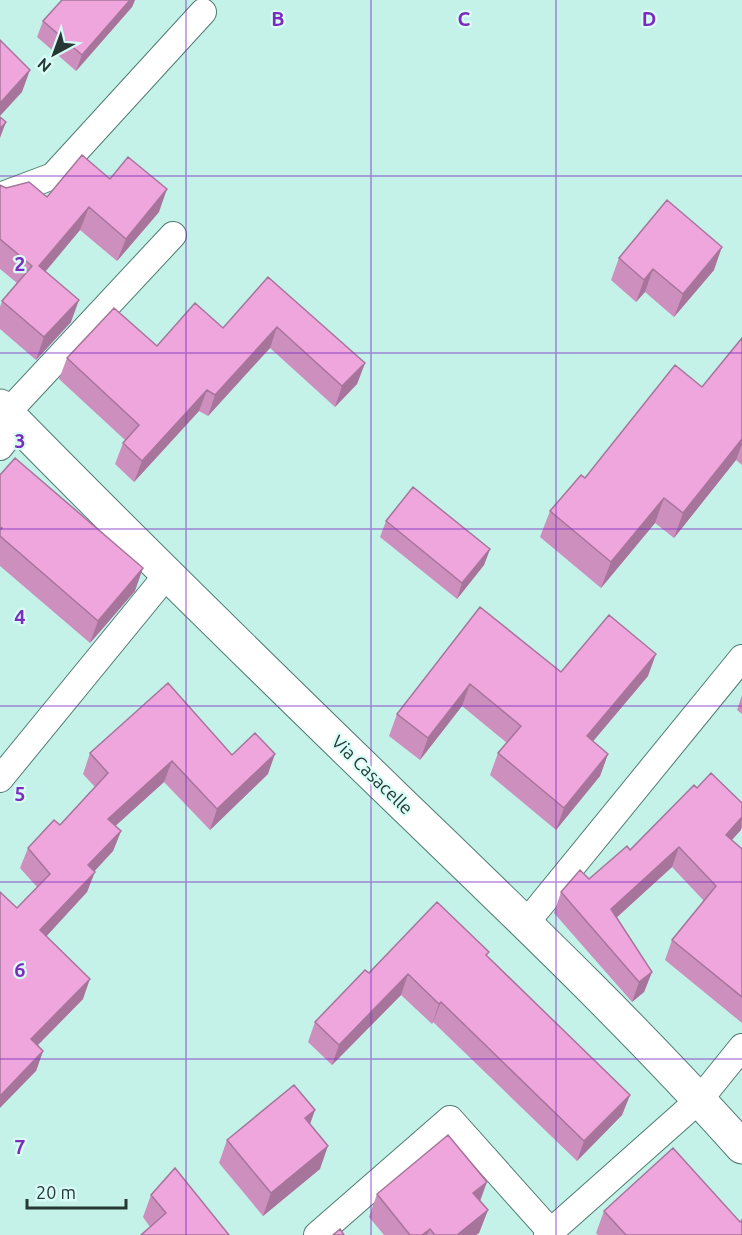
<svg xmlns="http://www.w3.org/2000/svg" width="742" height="1235" font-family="Ubuntu,sans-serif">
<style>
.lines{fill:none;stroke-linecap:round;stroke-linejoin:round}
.minor-casing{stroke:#507b73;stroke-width:28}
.tertiary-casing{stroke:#507b73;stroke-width:35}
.minor{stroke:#fff;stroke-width:26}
.tertiary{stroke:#fff;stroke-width:33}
.wall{fill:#cd8fbe}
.shaded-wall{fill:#a7749b}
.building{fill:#eea6dd;stroke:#a7749b;stroke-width:1.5}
.grid{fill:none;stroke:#7b2cbf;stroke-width:1.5;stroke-opacity:0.55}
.labels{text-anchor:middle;stroke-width:4.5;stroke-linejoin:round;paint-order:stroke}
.street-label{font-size:18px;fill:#253834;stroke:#d9fdf6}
.grid-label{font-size:20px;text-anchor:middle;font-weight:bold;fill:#7b2cbf;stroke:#d9fdf6;stroke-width:4.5;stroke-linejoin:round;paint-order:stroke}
</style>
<rect width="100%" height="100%" fill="#c4f2e9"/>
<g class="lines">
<g class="minor-casing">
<path id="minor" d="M 0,196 L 53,176 L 203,12
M 7,413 L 173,235
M 0,447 L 18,424
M 0,779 L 166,576
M 526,923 L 742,658
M 317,1235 L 450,1119 L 551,1232
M 547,1235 L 700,1099 L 742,1047"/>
</g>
<g class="tertiary-casing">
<path id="tertiary" d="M 0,406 C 129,538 261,667 393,795 C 512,910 632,1024 742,1147"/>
</g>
<use href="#minor" class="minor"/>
<use href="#tertiary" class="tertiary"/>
</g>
<path class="wall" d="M 62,0 L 135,0 L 132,7 L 76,71 L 37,37 L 43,21 Z
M 110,179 L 159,212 L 117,261 L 80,230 L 45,271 L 71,322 L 36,360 L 0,329 L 0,307 L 2,301 L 17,283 L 0,269 L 0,185 L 6,188 L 47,197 Z
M 619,258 L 714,270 L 674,317 L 645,292 L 636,302 L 611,280 Z
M 268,277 L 365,363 L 357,384 L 335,407 L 270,348 L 208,416 L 199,411 L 134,482 L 115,464 L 123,443 L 125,440 L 59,379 L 67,358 L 157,346 L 223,328 Z
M 742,338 L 742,465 L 736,460 L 674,538 L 655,523 L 601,588 L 540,537 L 550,511 L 585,478 L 702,387 Z
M 0,475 L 135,591 L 90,643 L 0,566 Z
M 386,521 L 490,549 L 484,565 L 457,599 L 380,537 Z
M 480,607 L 561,672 L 648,676 L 593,741 L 608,754 L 600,776 L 556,830 L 490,775 L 498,753 L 507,743 L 462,706 L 420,760 L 389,736 L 397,714 Z
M 742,695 L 742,714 L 737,710 Z
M 90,753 L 232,755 L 268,774 L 210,830 L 164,782 L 115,826 L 121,831 L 113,851 L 94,871 L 87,892 L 46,936 L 83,999 L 38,1045 L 43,1051 L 36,1071 L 17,908 L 37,887 L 20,868 L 28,848 L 60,825 L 95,787 L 83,774 Z
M 697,788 L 742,803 L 742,828 L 732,840 L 742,849 L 742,1023 L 665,960 L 672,940 L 704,901 L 672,867 L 616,918 L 652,972 L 644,992 L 632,1002 L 554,913 L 561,892 L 589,879 L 630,850 Z
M 487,956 L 630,1095 L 622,1115 L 577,1161 L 433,1022 L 432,1024 L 401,995 L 332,1065 L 308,1042 L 315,1022 L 369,973 Z
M 315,1110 L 310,1124 L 320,1169 L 263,1216 L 219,1163 L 227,1140 Z
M 377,1194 L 480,1201 L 488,1210 L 479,1233 L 476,1235 L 384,1235 L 369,1217 Z
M 151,1195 L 229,1235 L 150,1227 L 143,1217 Z
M 604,1211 L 740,1222 L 742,1235 L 598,1235 L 596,1233 Z"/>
<path class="shaded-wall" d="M 130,0 L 135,0 L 132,7 L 76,71 L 82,55 Z
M 30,70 L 22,92 L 0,116 L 0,103 Z
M 6,122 L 0,138 L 0,129 Z
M 167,189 L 159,212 L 117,261 L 126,239 Z
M 89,207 L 80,230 L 31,289 L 39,266 Z
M 722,247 L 714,270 L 674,317 L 683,294 Z
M 653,269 L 645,292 L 636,302 L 644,280 Z
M 79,300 L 71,322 L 36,360 L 44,337 Z
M 277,327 L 270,348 L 208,416 L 215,395 Z
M 365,363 L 357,384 L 335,407 L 342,386 Z
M 207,390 L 199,411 L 134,482 L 142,461 Z
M 742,439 L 742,444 L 736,460 L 674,538 L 683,513 Z
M 664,498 L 655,523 L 601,588 L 611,562 Z
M 490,549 L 484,565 L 457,599 L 462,583 Z
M 143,568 L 135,591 L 90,643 L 98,621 Z
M 656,654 L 648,676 L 579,758 L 587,736 Z
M 470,684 L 462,706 L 420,760 L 428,738 Z
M 275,754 L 268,774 L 210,830 L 217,809 Z
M 608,754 L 600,776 L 556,830 L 564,808 Z
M 172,761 L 164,782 L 101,839 L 108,819 Z
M 742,817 L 741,830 L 718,855 L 726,835 Z
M 121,831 L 113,851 L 81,886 L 88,865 Z
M 679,847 L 672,867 L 604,929 L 611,909 Z
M 95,872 L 87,892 L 33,951 L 40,930 Z
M 652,972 L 644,992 L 632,1002 L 639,982 Z
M 408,974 L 401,995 L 332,1065 L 339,1045 Z
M 90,979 L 83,999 L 24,1059 L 31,1039 Z
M 441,1002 L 433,1022 L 432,1024 L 439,1004 Z
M 43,1051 L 36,1071 L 0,1108 L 0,1096 Z
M 630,1095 L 622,1115 L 577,1161 L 584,1141 Z
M 315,1110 L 307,1132 L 305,1118 Z
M 328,1146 L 320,1169 L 263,1216 L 271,1193 Z
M 487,1182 L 479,1204 L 473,1193 Z
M 488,1210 L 479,1233 L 476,1235 L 457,1235 Z
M 430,1229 L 427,1235 L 422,1235 Z"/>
<path class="building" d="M 62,0 L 130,0 L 82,55 L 43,21 Z
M 0,40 L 30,70 L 0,103 Z
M 0,117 L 6,122 L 0,129 Z
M 82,155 L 110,179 L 128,157 L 167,189 L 126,239 L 89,207 L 39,266 L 79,300 L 44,337 L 2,301 L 32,266 L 0,239 L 0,185 L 6,188 L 29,182 L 47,197 Z
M 667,200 L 722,247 L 683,294 L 653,269 L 644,280 L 619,258 Z
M 268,277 L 365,363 L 342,386 L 277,327 L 215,395 L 207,390 L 142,461 L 123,443 L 139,425 L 67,358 L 114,308 L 157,346 L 195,303 L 223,328 Z
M 742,338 L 742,439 L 683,513 L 664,498 L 611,562 L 550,511 L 581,475 L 585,478 L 675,365 L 702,387 Z
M 15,458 L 143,568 L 98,621 L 0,536 L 0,530 L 2,528 L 0,527 L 0,475 Z
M 413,487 L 490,549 L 462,583 L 386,521 Z
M 480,607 L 561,672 L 609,615 L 656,654 L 587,736 L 608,754 L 564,808 L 498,753 L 521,726 L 470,684 L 428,738 L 397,714 Z
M 168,683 L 232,755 L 255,733 L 275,754 L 217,809 L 172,761 L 108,819 L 121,831 L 88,865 L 95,872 L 40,930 L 90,979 L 31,1039 L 43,1051 L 0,1096 L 0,892 L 17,908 L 50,874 L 28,848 L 54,820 L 60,825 L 108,773 L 90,753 Z
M 711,773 L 742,803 L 742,817 L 726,835 L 742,849 L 742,997 L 672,940 L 716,886 L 679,847 L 611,909 L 652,972 L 639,982 L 561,892 L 580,870 L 589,879 L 627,846 L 630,850 L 694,785 L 697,788 Z
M 437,902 L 489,952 L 486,955 L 630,1095 L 584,1141 L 441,1002 L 439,1004 L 408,974 L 339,1045 L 315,1022 L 365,970 L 369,973 Z
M 294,1085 L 315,1110 L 305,1118 L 328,1146 L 271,1193 L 227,1140 Z
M 448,1135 L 487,1182 L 473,1193 L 488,1210 L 457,1235 L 435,1235 L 430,1229 L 422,1235 L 410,1235 L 377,1194 Z
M 673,1148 L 740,1222 L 742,1220 L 742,1235 L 626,1235 L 604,1211 Z
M 175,1168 L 229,1235 L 141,1235 L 166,1213 L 151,1195 Z
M 340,1229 L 344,1235 L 333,1235 Z"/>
<path class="grid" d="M 186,0 L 186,1235M 371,0 L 371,1235M 556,0 L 556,1235M 0,176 L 742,176M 0,353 L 742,353M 0,529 L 742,529M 0,706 L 742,706M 0,882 L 742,882M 0,1059 L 742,1059"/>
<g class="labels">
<g class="street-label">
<text transform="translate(372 775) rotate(44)" y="6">Via Casacelle</text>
</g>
</g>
<g class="grid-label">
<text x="278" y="26">B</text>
<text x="464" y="26">C</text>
<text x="649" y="26">D</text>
<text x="20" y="271">2</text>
<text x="20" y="448">3</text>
<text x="20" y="624">4</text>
<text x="20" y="801">5</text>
<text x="20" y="977">6</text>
<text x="20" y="1154">7</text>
</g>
<g transform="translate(54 54) rotate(221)" stroke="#d9fdf6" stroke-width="4.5" paint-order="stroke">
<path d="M0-4.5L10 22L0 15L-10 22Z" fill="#253834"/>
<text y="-9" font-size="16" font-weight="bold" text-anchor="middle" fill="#253834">N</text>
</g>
<path d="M27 1199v9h99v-9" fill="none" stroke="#253834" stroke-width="3"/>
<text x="36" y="1199" font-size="18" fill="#253834" stroke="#d9fdf6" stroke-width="4.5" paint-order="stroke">20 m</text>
</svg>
